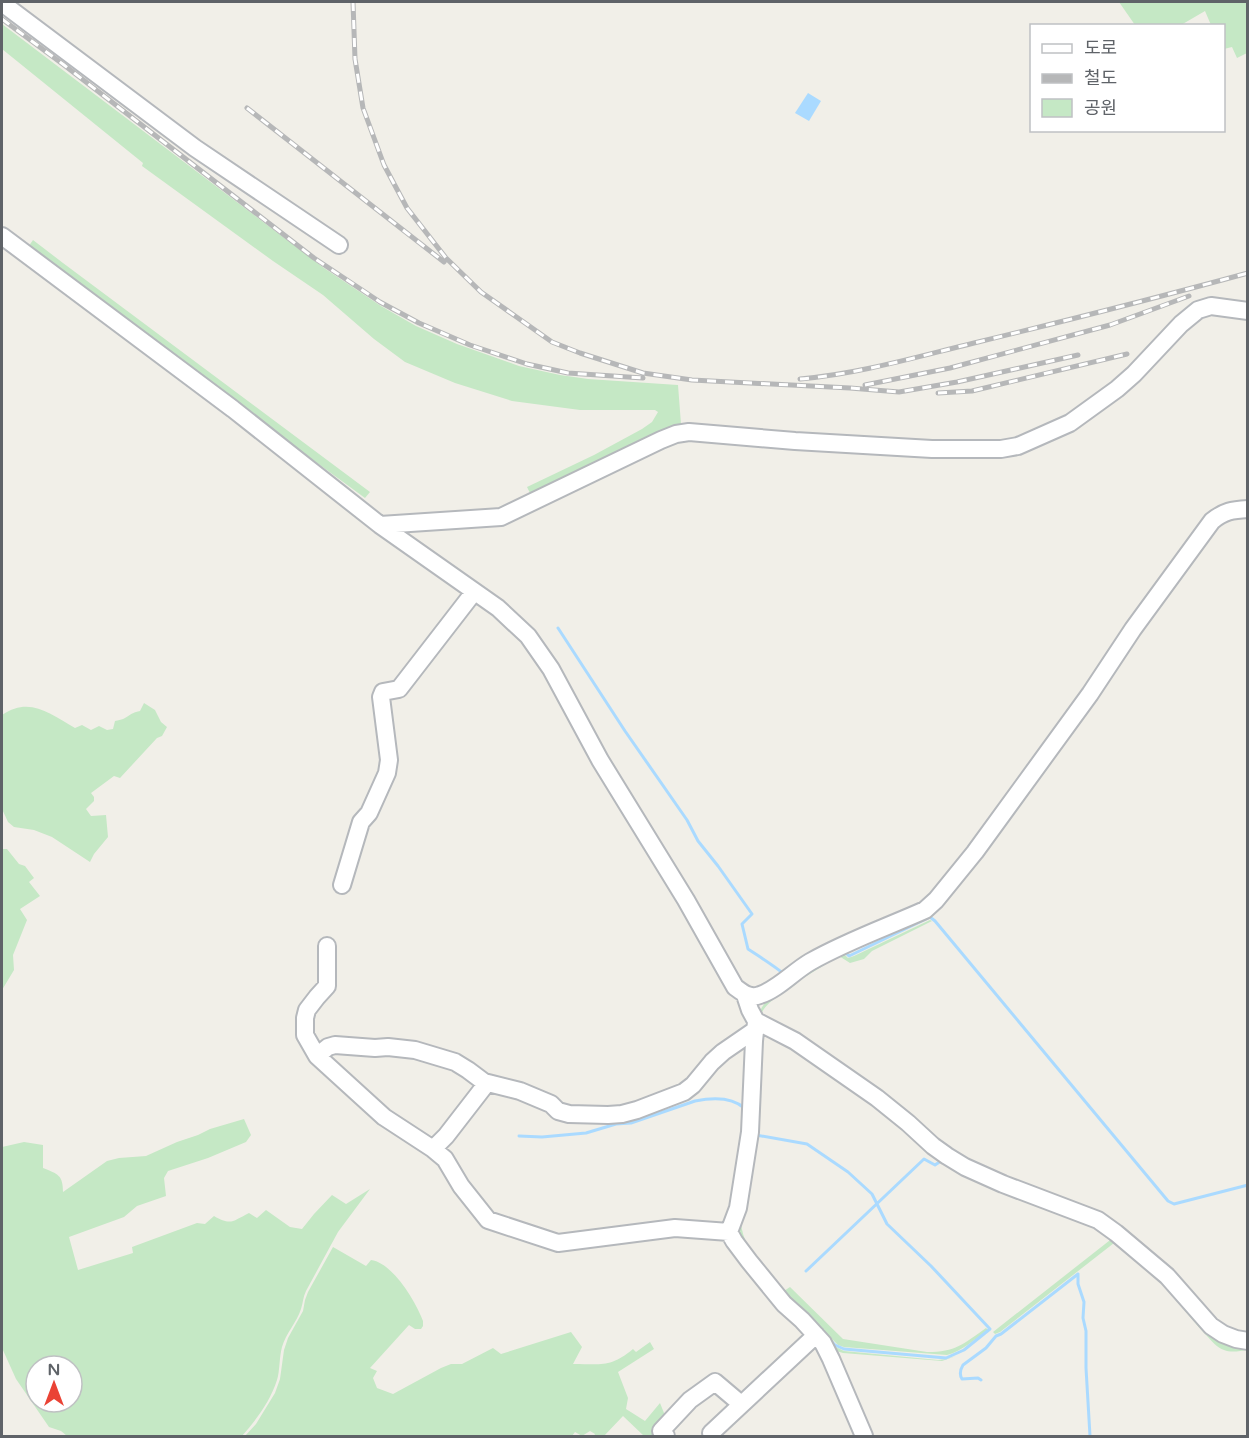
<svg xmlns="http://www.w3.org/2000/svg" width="1249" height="1438" font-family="'Varela Round','Noto Sans KR',sans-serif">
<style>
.green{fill:#c5e8c5;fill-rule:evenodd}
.water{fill:#aadaff}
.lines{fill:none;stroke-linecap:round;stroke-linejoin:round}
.stream{stroke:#aadaff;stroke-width:3}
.minor-casing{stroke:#b5b8bc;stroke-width:20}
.minor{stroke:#fff;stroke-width:16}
.rail-casing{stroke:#b6b7b8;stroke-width:5}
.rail{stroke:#fff;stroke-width:3;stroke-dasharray:9;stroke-linecap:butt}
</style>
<rect width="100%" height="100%" fill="#f1efe8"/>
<path class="green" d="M 1119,2 L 1247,2 L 1247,53 L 1237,58 L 1232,47 L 1224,49 L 1224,26 L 1211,25 L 1205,11 L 1181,25 L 1135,25 Z
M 2,24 L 324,268 L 381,306 L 416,326 L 457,344 L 519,366 L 560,375 L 588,379 L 678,385 L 681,424 L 677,429 L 535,493 L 530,493 L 527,487 L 594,455 L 642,429 L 652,422 L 658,412 L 655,410 L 580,410 L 512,401 L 455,383 L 405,362 L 374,339 L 323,295 L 273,261 L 142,166 L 143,163 L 2,49 Z
M 33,240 L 63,263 L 370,492 L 365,498 L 26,250 Z
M 144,703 L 155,710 L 161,722 L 167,727 L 162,736 L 157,738 L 120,778 L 114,776 L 91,793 L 94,797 L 94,801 L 86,809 L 91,816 L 106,815 L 108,837 L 94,854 L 90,862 L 52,837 L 34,830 L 14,827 L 8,822 L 2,809 L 2,715 C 30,696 50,714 75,728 L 82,725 L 91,730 L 99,726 L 107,730 L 113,729 L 115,721 C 129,719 128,713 140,711 Z
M 2,849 L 7,849 L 19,864 L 25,866 L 34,878 L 29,882 L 40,896 L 20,909 L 27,920 L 13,955 L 14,970 L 2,990 Z
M 930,920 L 932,921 L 872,951 L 864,959 L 850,963 L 839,956 L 800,980 C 790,992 767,998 761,1015 L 760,1011 C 772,986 817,963 841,951 L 848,958 L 854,956 Z
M 244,1119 L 251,1135 L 246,1142 L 208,1158 L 168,1171 L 164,1178 L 166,1196 L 137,1206 L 124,1217 L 69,1237 L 78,1270 L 133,1253 L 132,1247 L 197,1223 L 205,1224 L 214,1216 C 231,1226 233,1221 249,1213 L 257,1218 L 266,1210 L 290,1227 L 302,1229 L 314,1214 L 332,1195 L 346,1204 L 370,1189 L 338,1232 L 306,1291 C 303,1297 303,1303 301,1309 C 297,1322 286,1333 282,1347 C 279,1358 280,1370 277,1380 C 270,1402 256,1420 242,1436 L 67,1436 L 61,1431 L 49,1427 L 16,1379 L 2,1348 L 2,1147 L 24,1142 L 43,1145 L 43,1168 C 58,1174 63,1175 63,1192 L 107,1161 L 119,1158 L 146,1156 L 177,1142 L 198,1135 L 210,1129 ZM 36,1366 L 72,1366 L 72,1402 L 36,1402 Z
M 751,1136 L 757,1138 L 741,1222 C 742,1249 768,1271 784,1291 L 790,1287 L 843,1339 L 927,1352 C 956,1352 963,1344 986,1328 L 988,1330 C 975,1339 962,1351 947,1355 L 844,1347 L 838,1345 L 797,1304 L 794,1307 L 832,1345 L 844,1351 L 938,1360 L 946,1359 L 956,1356 L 942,1361 L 843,1353 L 830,1349 L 817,1333 L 791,1308 L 750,1259 L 734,1234 C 733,1227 738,1215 740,1207 C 744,1183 747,1160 751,1136 Z
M 1114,1237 L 1178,1291 L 1247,1344 L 1247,1350 C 1240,1351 1231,1353 1224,1350 C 1217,1348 1211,1340 1206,1335 C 1188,1316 1173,1294 1154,1275 C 1142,1263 1128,1253 1114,1243 L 1000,1332 L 995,1334 L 993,1332 Z
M 333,1247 L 366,1266 L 371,1260 C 393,1263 416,1302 423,1321 L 423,1326 L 421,1329 L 415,1329 L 409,1325 L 370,1368 L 377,1371 L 373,1378 L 377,1388 L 393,1394 L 441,1368 L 451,1364 L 462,1364 L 493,1348 L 501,1354 L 571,1332 L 582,1347 L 573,1364 C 601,1364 610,1368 633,1349 L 636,1352 L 650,1342 L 654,1349 L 618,1372 L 628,1398 L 626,1409 L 645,1421 L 660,1403 L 666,1418 L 653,1431 L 657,1436 L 644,1436 L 623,1416 L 604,1436 L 594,1436 L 595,1434 L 590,1431 L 582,1436 L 575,1432 L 572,1436 L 245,1436 L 256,1424 L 275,1393 L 280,1379 L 284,1350 L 288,1338 L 303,1311 L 305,1300 L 308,1292 Z"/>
<path class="water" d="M 808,93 L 821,101 L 809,121 L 795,113 Z"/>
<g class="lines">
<path class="stream" d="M 558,628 L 625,731 L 687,820 L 698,841 L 718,866 L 752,914 L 742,924 L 748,949 C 760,957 773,965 784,974
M 845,952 L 849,956 L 930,917 L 935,921 L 1168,1201 L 1174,1204 L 1248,1185
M 756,1135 L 807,1144 L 848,1172 L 872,1194 L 887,1224 L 931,1266 L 990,1329 L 964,1350 L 946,1358 L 844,1349 L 835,1345 L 829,1339
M 519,1136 L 542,1137 L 586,1133 L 616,1124 L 631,1123 L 695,1101 C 710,1098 731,1096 744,1108 L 744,1110
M 806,1271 L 924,1159 L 935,1165 L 941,1161
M 1078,1274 L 1078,1284 L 1084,1302 L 1083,1318 L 1086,1331 L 1086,1368 L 1090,1436
M 981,1380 L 978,1378 L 962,1379 C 959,1374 960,1370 963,1365 L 986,1348 L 996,1336 L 1001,1334 L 1078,1274"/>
<g class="minor-casing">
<path id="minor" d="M 2,3 L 195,148 L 339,245
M 2,236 L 233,409 L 380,525 L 498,608 L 528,636 L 551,669 L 600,760 L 686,900 L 735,987 C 743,993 750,999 760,995 C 778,989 793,972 810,962 C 847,941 887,927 925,910 L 936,900 L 975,852 L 1090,694 L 1133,629 L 1212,521 C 1224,511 1232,510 1248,509
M 380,525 L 501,517 L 661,440 L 676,434 L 689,432 L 795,441 L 932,449 L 1001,449 L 1018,446 L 1070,423 L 1117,389 L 1134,374 L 1181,324 L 1198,310 L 1211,306 L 1248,311
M 342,885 L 361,822 L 369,813 L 387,773 L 389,760 L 381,697 L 383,692 L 399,689 L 474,592
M 327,946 L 327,986 L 317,997 L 307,1010 L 305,1018 L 305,1035 L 317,1056 L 384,1117 L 433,1149 L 445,1159 L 461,1186 L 488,1220 L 558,1243 L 675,1228 L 729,1232
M 745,995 L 750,1010 L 756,1021 L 795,1041 L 877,1098 L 908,1123 L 933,1146 L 947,1156 L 965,1167 L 1003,1184 L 1098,1220 L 1116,1233 L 1167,1276 L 1211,1326 L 1223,1334 L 1236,1339 L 1248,1341
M 756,1022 L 754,1041 L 750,1132 L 738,1208 L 729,1232 L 734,1241 L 749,1261 L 784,1304 L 802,1320 L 823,1343 L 831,1359 L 864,1436
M 317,1056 L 328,1047 L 335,1045 L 375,1048 L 388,1047 L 415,1050 L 455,1062 L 468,1070 L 484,1082 L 520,1091 L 551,1104 L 558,1111 L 569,1114 L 608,1115 L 622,1114 L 637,1110 L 684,1092 L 693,1085 L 712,1062 L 723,1052 L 755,1030
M 433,1149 L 446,1136 L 487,1083
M 711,1433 L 816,1335
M 666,1436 L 661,1431 L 690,1400 L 715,1382 L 741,1404"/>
</g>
<use href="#minor" class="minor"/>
<g class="rail-casing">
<path id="rail" d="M 353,2 L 355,59 L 363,108 L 384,165 L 407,208 L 446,258 L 481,292 L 552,342 L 580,353 L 643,373 L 692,380 L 850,388 L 899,392 L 957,382 L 1078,355
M 2,19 L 64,65 L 314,258 L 380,302 L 419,323 L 470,345 L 527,364 L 568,373 L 643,378
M 247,108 L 444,262
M 800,379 C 859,374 916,357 974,343 C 1065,321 1156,298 1248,273
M 865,385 L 950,368 L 1110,325 L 1189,296
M 938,393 L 972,391 L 1127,354"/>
</g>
<use href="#rail" class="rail"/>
</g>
<rect width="1249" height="1438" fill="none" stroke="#5f6368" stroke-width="6"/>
<rect x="1030" y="24" width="195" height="108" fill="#ffffff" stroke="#bfc1c3" stroke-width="1.5"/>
<rect x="1042" y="44" width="30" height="9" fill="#ffffff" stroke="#bfc1c3" stroke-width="1.5"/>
<text x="1084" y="54" font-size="18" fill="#5f6368">도로</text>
<rect x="1042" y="74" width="30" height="9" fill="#b6b7b8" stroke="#bfc1c3" stroke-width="1.5"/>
<text x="1084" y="84" font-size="18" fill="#5f6368">철도</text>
<rect x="1042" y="99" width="30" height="18" fill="#c5e8c5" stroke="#bfc1c3" stroke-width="1.5"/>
<text x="1084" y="114" font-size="18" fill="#5f6368">공원</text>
<g transform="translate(54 1384)"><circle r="28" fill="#ffffff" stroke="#bfc1c3" stroke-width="1.5"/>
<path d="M0-4.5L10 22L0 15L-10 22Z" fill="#ea4335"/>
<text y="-9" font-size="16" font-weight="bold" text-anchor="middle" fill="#5f6368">N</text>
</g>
</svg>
